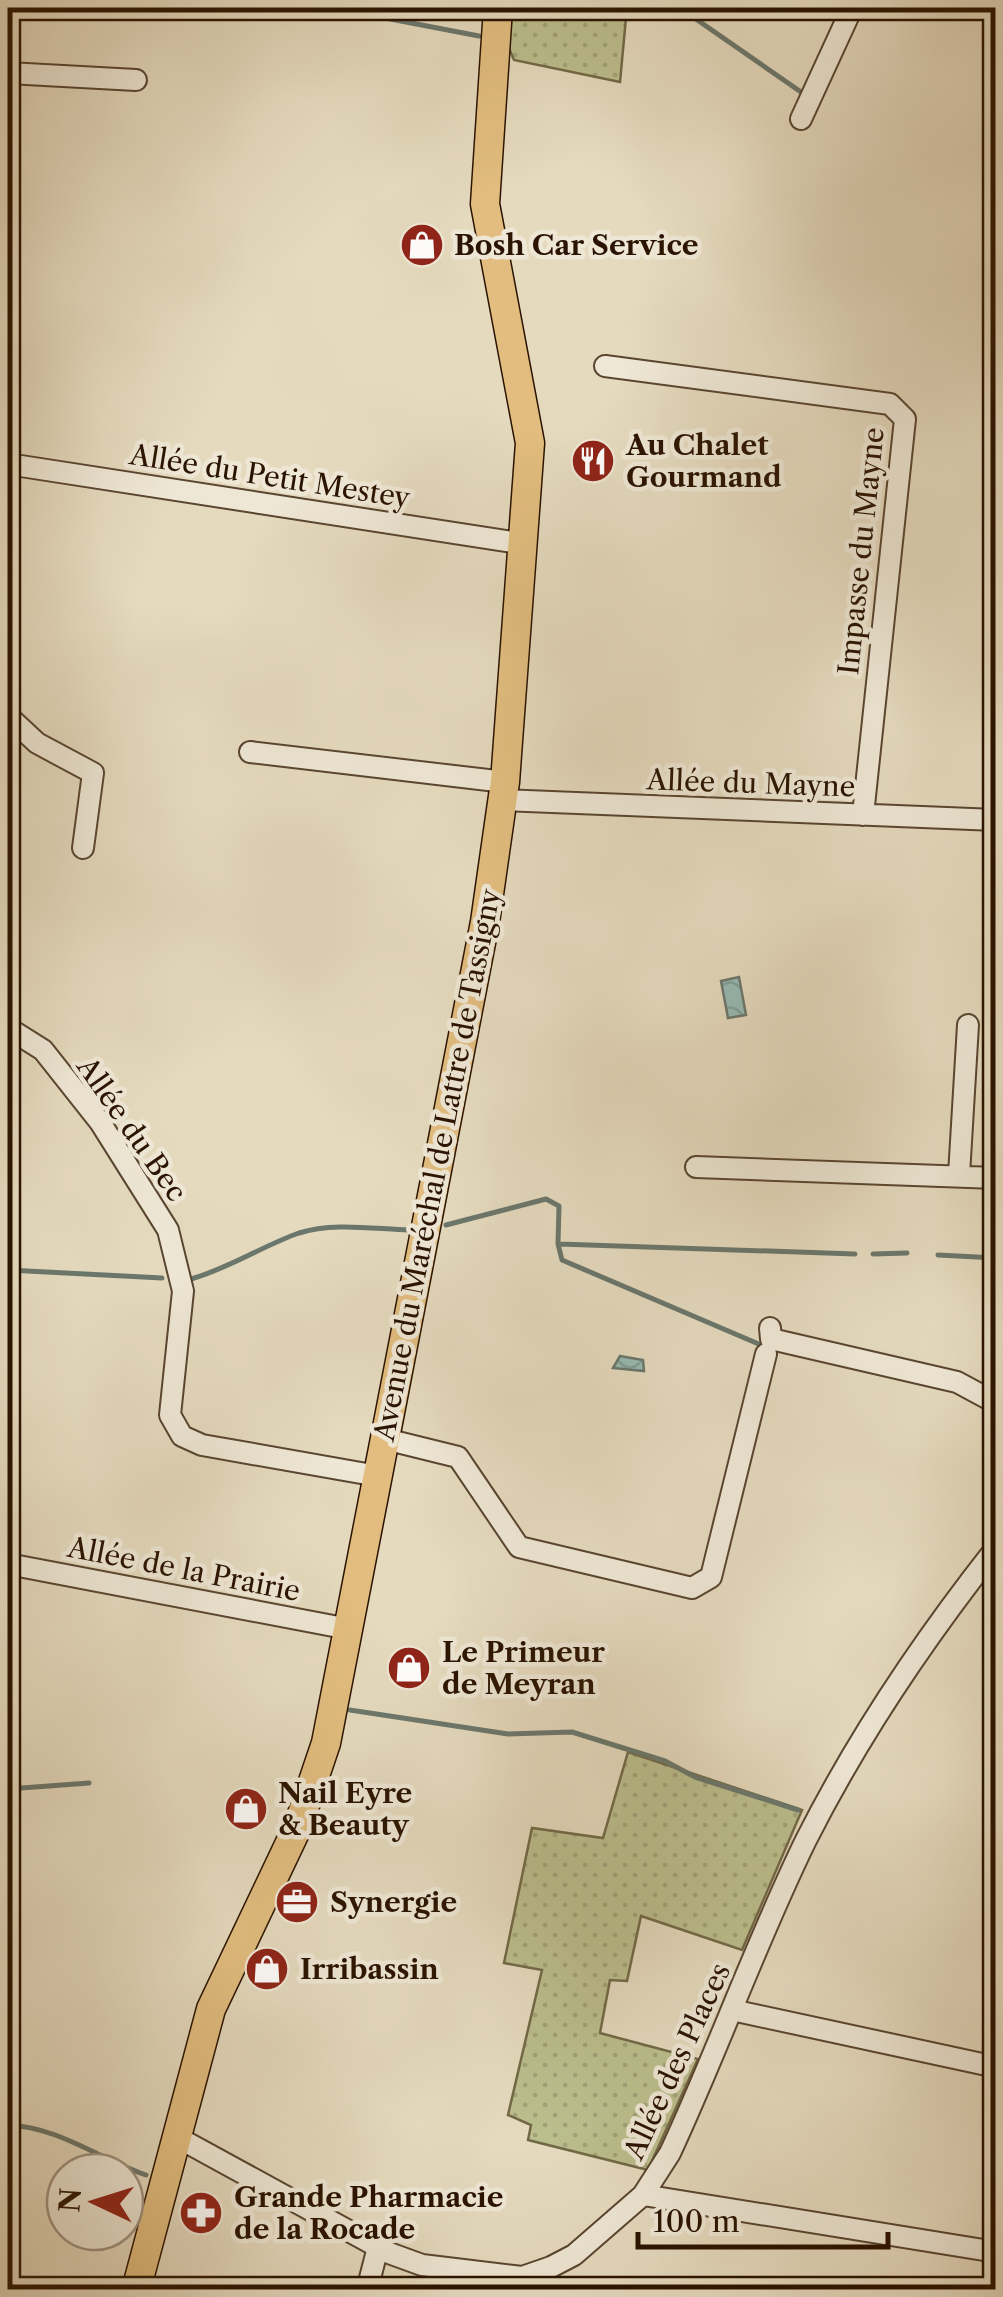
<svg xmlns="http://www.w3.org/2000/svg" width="1003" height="2297" font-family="'Libre Caslon Text',serif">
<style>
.grass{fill:url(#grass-dots);stroke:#726846;stroke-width:2.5}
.water{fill:url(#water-waves);stroke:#6b776c;stroke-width:2.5}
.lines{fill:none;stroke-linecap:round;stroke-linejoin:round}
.stream{stroke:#6b776c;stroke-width:5}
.minor-casing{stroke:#594530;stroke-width:24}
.major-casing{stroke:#2a1300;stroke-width:31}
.minor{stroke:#eee7d5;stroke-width:20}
.major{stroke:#e2bd7f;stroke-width:28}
.labels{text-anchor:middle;stroke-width:9;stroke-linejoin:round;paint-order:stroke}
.poi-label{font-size:28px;font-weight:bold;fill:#2a1300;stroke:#eee7d5;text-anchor:start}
.street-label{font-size:28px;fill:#2a1300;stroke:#eee7d5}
</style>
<defs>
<pattern id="grass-dots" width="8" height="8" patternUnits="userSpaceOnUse" patternTransform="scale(2.5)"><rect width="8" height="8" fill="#bbbe8d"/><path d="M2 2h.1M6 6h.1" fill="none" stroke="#a1a278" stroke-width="1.8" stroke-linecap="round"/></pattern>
<pattern id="water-waves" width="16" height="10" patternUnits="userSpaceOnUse" patternTransform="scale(2.5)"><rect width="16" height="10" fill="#96bab4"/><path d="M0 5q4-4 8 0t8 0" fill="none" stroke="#819f99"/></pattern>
</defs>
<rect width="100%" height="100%" fill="#e5dabe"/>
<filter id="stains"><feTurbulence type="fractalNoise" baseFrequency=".002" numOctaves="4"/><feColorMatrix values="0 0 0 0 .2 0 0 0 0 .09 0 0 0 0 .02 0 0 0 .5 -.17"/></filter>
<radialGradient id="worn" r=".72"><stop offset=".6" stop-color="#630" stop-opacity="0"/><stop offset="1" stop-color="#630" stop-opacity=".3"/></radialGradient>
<path class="grass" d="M 506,8 L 626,18 L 620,82 L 514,60 L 508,46 Z
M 628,1752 L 802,1810 L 742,1950 L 641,1916 L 627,1981 L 610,1980 L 600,2033 L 698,2059 L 648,2170 L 528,2140 L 531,2125 L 508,2115 L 542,1970 L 504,1963 L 532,1828 L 603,1838 Z"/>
<path class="water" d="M 739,977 L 746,1015 L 728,1018 L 721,981 Z
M 620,1356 L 643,1360 L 644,1371 L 613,1368 Z"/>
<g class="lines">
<path class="stream" d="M 333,8 L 479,36
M 680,8 L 801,92
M 446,1225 L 546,1199 L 559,1206 L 558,1244 L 562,1260 L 761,1345
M 559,1244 L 855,1254
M 873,1254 L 907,1253
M 938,1255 L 996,1258
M 8,1270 L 162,1278
M 191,1279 C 230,1268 262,1246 299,1233 C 333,1222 374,1229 409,1230
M 350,1710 L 508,1734 L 572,1732 L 665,1761 L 695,1777 L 798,1810
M 8,1789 L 89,1783
M 8,2125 C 58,2127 98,2158 146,2175"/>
<g class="minor-casing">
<path id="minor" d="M 8,73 L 136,80
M 801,119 L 852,8
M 605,366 L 890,404 L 905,419 L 863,815
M 8,464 L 525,544
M 8,716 L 37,743 L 93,773 L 83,848
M 250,752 L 505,782
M 504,800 L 996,820
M 8,1028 L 43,1050 L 100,1122 L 168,1230 L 183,1291 L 170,1415 L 182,1436 L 202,1445 L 378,1476
M 696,1167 L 996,1178
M 959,1175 L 968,1025
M 770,1328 L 771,1339 L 957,1382 L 996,1403
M 385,1439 L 458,1457 L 519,1547 L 692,1588 L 711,1577 L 766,1354
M 8,1564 L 349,1629
M 732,2010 L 996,2067
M 175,2136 L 389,2253 L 422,2265 L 522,2277 L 551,2267 L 574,2255 L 643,2195 L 670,2153 C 718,2050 756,1942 806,1840 C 858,1737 925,1638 996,1548
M 643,2195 L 996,2252
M 367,2290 L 378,2247"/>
</g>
<g class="major-casing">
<path id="major" d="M 136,2290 L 211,2009 L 298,1826 L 326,1743 L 485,922 L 505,782 L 530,443 L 485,204 L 498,8"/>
</g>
<use href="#minor" class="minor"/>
<use href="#major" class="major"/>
</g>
<defs>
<g id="shop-disc" transform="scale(2.25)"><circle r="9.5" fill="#8f2418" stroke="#eee7d5"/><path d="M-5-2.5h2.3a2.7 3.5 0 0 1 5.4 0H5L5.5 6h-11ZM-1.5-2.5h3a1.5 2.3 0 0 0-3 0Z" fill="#fff"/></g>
<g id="restaurant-disc" transform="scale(2.25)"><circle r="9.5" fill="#8f2418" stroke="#eee7d5"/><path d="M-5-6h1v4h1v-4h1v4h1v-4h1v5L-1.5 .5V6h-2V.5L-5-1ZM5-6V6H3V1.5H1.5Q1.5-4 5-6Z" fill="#fff"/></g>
<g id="office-disc" transform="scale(2.25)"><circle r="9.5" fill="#8f2418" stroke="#eee7d5"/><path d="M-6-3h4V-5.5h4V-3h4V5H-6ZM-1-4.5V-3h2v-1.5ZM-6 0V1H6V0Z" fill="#fff"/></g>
<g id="pharmacy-disc" transform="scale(2.25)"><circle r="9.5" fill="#8f2418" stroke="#eee7d5"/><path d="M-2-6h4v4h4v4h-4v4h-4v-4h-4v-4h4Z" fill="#fff"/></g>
</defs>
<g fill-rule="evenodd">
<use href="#shop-disc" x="422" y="245"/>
<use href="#restaurant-disc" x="593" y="461"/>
<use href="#shop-disc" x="409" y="1668"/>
<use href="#shop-disc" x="246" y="1809"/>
<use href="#office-disc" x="297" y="1902"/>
<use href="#shop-disc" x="267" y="1969"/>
<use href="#pharmacy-disc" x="201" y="2213"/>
</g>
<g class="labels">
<g class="poi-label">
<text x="454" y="255">Bosh Car Service</text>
<text x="626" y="455">Au Chalet<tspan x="626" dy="32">Gourmand</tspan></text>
<text x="442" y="1662">Le Primeur<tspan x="442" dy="32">de Meyran</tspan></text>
<text x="278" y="1803">Nail Eyre<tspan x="278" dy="32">&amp; Beauty</tspan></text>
<text x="330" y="1912">Synergie</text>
<text x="300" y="1979">Irribassin</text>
<text x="234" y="2207">Grande Pharmacie<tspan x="234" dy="32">de la Rocade</tspan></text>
</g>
<g class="street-label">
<text transform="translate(270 476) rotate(9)" y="10">Allée du Petit Mestey</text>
<text transform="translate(861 551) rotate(-84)" y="10">Impasse du Mayne</text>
<text transform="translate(751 783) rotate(2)" y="10">Allée du Mayne</text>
<text transform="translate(132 1129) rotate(55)" y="10">Allée du Bec</text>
<text transform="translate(437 1165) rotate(-79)" y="10">Avenue du Maréchal de Lattre de Tassigny</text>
<text transform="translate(184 1569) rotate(11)" y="10">Allée de la Prairie</text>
<text transform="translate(677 2061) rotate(-65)" y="10">Allée des Places</text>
</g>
</g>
<rect width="1003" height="2297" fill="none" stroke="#e5dabe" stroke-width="40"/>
<rect x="10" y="10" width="983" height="2277" fill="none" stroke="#2a1300" stroke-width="5"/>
<rect x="20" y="20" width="963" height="2257" fill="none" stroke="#2a1300" stroke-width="2.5"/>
<g transform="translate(95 2202) rotate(274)"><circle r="48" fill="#eee7d5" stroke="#a09280" stroke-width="2.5"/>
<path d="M0-8L18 38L0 25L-18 38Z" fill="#8f2418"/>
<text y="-15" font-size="28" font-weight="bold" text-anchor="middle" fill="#2a1300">N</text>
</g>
<path d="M638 2232v15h250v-15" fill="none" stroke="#2a1300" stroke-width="5"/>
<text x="653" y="2232" font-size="30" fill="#2a1300" stroke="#eee7d5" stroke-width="8" paint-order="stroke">100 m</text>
<rect width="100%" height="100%" filter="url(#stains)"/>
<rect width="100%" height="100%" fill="url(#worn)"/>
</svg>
